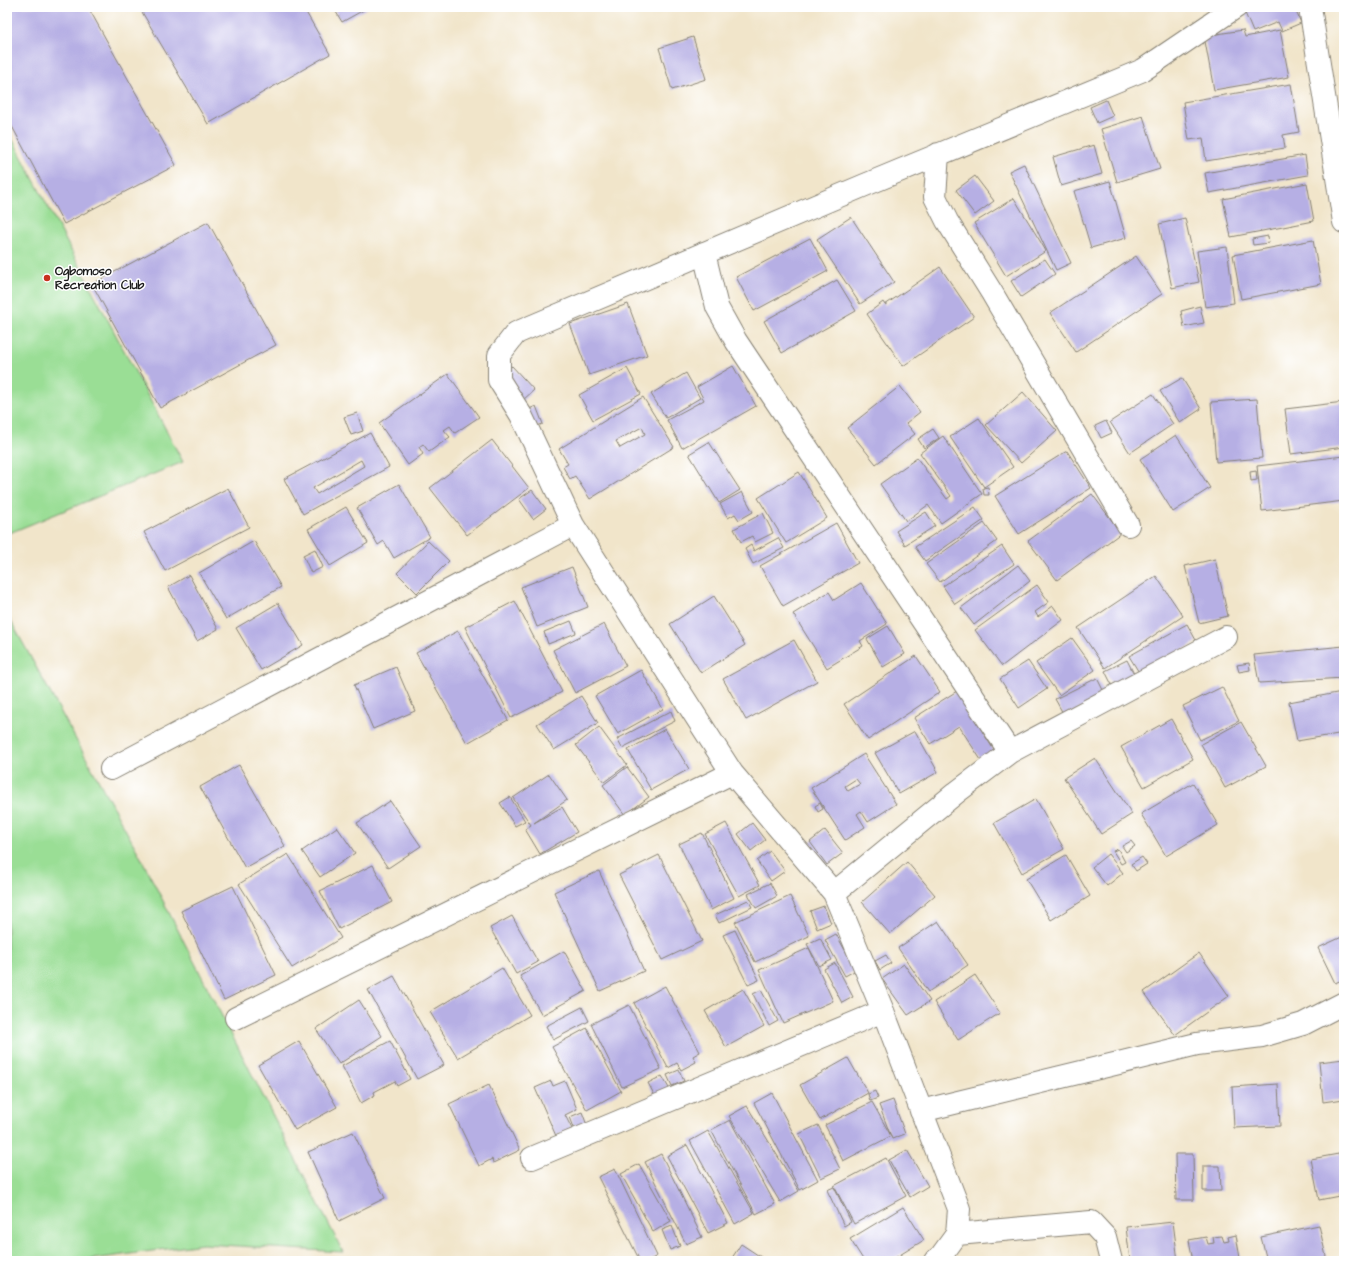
<svg xmlns="http://www.w3.org/2000/svg" width="1351" height="1268" font-family="'Architects Daughter',sans-serif">
<style>
.green{fill:#9ade95;stroke:#5b7d58}
.building{fill:#b6afe4;fill-rule:evenodd}
.lines{fill:none;stroke-linecap:round;stroke-linejoin:round}
.minor-casing{stroke:#868073;stroke-width:24}
.minor{stroke:#fff;stroke-width:22}
.poi-dot{fill:#c8321e;stroke:#fff;stroke-width:1.5}
.labels{text-anchor:middle;stroke-width:3;stroke-linejoin:round;paint-order:stroke}
.poi-label{font-size:12px;font-weight:bold;fill:#1c1c1c;stroke:#fff;text-anchor:start}
</style>
<rect width="100%" height="100%" fill="#fff"/>
<filter id="ink" filterUnits="userSpaceOnUse"><feTurbulence type="fractalNoise" baseFrequency=".025" numOctaves="2"/><feDisplacementMap in="SourceGraphic" scale="8" xChannelSelector="R" yChannelSelector="G"/><feConvolveMatrix kernelMatrix="1 2 1 2 8 2 1 2 1" color-interpolation-filters="sRGB"/></filter>
<filter id="wash" filterUnits="userSpaceOnUse"><feTurbulence type="fractalNoise" baseFrequency=".012" numOctaves="4" result="noise"/><feDisplacementMap in="SourceGraphic" scale="16" xChannelSelector="R" yChannelSelector="G"/><feGaussianBlur stdDeviation="0.9" result="paint"/><feColorMatrix in="noise" values="0 0 0 0 0 0 0 0 0 0 0 0 0 0 0 0 0 1.4 0 .05"/><feComposite in="paint" operator="in"/></filter>
<g filter="url(#wash)">
<rect width="100%" height="100%" fill="#f1e5ca"/>
<path class="green" d="M 7,129 L 183,462 L 7,534 Z
M 7,614 L 140,856 L 343,1252 L 203,1244 L 79,1261 L 7,1261 Z"/>
<g id="blocks">
<path class="building" d="M 7,7 L 88,7 L 176,165 L 64,224 L 7,117 Z
M 139,7 L 303,7 L 330,54 L 208,124 Z
M 333,7 L 369,7 L 342,22 Z
M 1258,7 L 1294,7 L 1301,23 L 1282,31 L 1278,22 L 1253,32 L 1245,13 Z
M 1243,30 L 1245,37 L 1280,30 L 1289,77 L 1214,90 L 1204,36 Z
M 693,37 L 706,79 L 672,90 L 659,48 Z
M 1291,84 L 1299,132 L 1283,135 L 1285,148 L 1206,161 L 1203,138 L 1189,140 L 1183,102 Z
M 1106,100 L 1113,116 L 1097,123 L 1090,107 Z
M 1143,116 L 1160,169 L 1117,182 L 1101,129 Z
M 1094,145 L 1102,174 L 1061,186 L 1053,157 Z
M 1305,155 L 1308,175 L 1209,193 L 1205,173 Z
M 1024,164 L 1071,263 L 1056,270 L 1009,171 Z
M 975,176 L 994,201 L 975,215 L 956,190 Z
M 1110,181 L 1126,238 L 1091,248 L 1074,191 Z
M 1307,183 L 1314,221 L 1231,237 L 1223,199 Z
M 1014,198 L 1046,251 L 1006,276 L 974,223 Z
M 851,217 L 894,282 L 860,304 L 817,239 Z
M 1185,218 L 1199,282 L 1172,288 L 1159,224 Z
M 208,222 L 276,345 L 160,408 L 92,284 Z
M 1268,236 L 1269,243 L 1253,245 L 1252,239 Z
M 810,238 L 828,271 L 754,311 L 736,277 Z
M 1313,240 L 1321,284 L 1241,299 L 1233,255 Z
M 1227,247 L 1234,303 L 1205,307 L 1197,251 Z
M 1136,256 L 1162,294 L 1076,352 L 1050,313 Z
M 1045,259 L 1055,274 L 1021,297 L 1011,281 Z
M 940,267 L 974,317 L 903,366 L 867,314 L 883,302 L 885,305 Z
M 837,280 L 856,311 L 782,353 L 764,321 Z
M 628,304 L 647,355 L 589,375 L 570,324 Z
M 1200,306 L 1204,323 L 1184,327 L 1181,311 Z
M 512,366 L 534,390 L 522,401 L 500,376 Z
M 733,366 L 756,406 L 682,448 L 667,420 L 704,400 L 697,387 Z
M 627,368 L 641,394 L 593,420 L 579,395 Z
M 686,373 L 700,398 L 666,418 L 651,394 Z
M 448,374 L 479,417 L 455,433 L 450,426 L 444,430 L 450,437 L 429,452 L 423,444 L 419,447 L 423,454 L 408,465 L 379,423 Z
M 1182,378 L 1201,409 L 1180,423 L 1160,391 Z
M 900,386 L 920,412 L 906,423 L 915,434 L 876,464 L 847,428 Z
M 1023,392 L 1057,431 L 1021,463 L 986,425 Z
M 1153,394 L 1173,424 L 1130,453 L 1110,422 Z
M 643,397 L 674,447 L 590,499 L 575,476 L 570,479 L 563,467 L 568,464 L 559,449 ZM 642,427 L 645,434 L 620,448 L 616,441 Z
M 1257,399 L 1262,458 L 1216,462 L 1211,402 Z
M 1344,402 L 1344,447 L 1291,454 L 1285,409 Z
M 536,406 L 543,424 L 534,427 L 527,410 Z
M 357,413 L 363,431 L 351,435 L 344,417 Z
M 979,418 L 1013,467 L 984,487 L 950,437 Z
M 1106,421 L 1112,433 L 1101,438 L 1095,426 Z
M 933,429 L 939,438 L 924,448 L 918,439 Z
M 370,433 L 389,467 L 303,514 L 284,479 ZM 361,460 L 364,466 L 317,494 L 313,488 Z
M 1176,435 L 1210,488 L 1173,512 L 1140,459 Z
M 943,436 L 982,494 L 941,523 L 928,505 L 906,521 L 880,484 L 917,458 L 947,499 L 951,496 L 920,453 Z
M 492,440 L 529,488 L 467,535 L 430,488 Z
M 709,442 L 740,490 L 719,503 L 689,454 Z
M 1067,451 L 1091,488 L 1019,534 L 995,496 Z
M 1344,456 L 1344,501 L 1262,511 L 1257,466 Z
M 1256,471 L 1257,480 L 1251,481 L 1250,472 Z
M 799,472 L 827,518 L 786,543 L 758,498 Z
M 399,484 L 430,537 L 394,558 L 384,541 L 378,545 L 357,508 Z
M 988,487 L 989,495 L 984,495 L 983,488 Z
M 228,488 L 249,527 L 165,571 L 144,532 Z
M 532,490 L 546,509 L 533,519 L 519,499 Z
M 742,492 L 753,512 L 739,520 L 735,514 L 728,518 L 720,504 Z
M 1092,494 L 1121,533 L 1057,580 L 1028,541 Z
M 346,507 L 368,543 L 330,566 L 308,529 Z
M 975,507 L 984,520 L 925,561 L 915,547 Z
M 926,512 L 935,526 L 905,545 L 896,531 Z
M 763,513 L 773,533 L 755,542 L 752,536 L 741,542 L 734,529 Z
M 836,523 L 858,563 L 783,606 L 760,566 Z
M 984,523 L 997,541 L 940,582 L 926,564 Z
M 778,538 L 784,548 L 753,564 L 745,549 L 751,545 L 754,551 Z
M 254,541 L 281,587 L 226,619 L 199,573 Z
M 428,541 L 449,561 L 417,593 L 397,573 Z
M 1002,546 L 1014,564 L 955,604 L 943,586 Z
M 315,549 L 323,567 L 311,573 L 303,555 Z
M 1215,559 L 1228,616 L 1199,623 L 1185,566 Z
M 1018,565 L 1030,581 L 974,625 L 961,608 Z
M 572,567 L 588,607 L 537,627 L 521,587 Z
M 189,575 L 218,629 L 197,641 L 168,587 Z
M 1156,576 L 1183,616 L 1105,668 L 1078,628 Z
M 861,583 L 887,624 L 860,641 L 863,646 L 827,668 L 793,614 L 829,592 L 834,600 Z
M 1037,585 L 1049,602 L 1035,612 L 1038,617 L 1053,606 L 1063,620 L 1002,666 L 975,630 Z
M 714,596 L 745,645 L 701,673 L 670,624 Z
M 515,601 L 562,692 L 511,718 L 465,627 Z
M 278,603 L 303,645 L 261,670 L 236,628 Z
M 571,621 L 576,633 L 548,644 L 544,632 Z
M 604,624 L 626,666 L 575,693 L 553,650 Z
M 1187,624 L 1197,642 L 1140,674 L 1129,656 Z
M 888,626 L 905,654 L 883,667 L 867,639 Z
M 458,631 L 508,720 L 467,743 L 416,653 Z
M 1072,638 L 1095,670 L 1059,695 L 1036,663 Z
M 794,640 L 817,681 L 746,720 L 723,679 Z
M 1344,646 L 1344,678 L 1259,683 L 1254,655 Z
M 916,656 L 940,692 L 868,740 L 844,704 Z
M 1127,660 L 1135,676 L 1113,687 L 1105,671 Z
M 1028,661 L 1047,689 L 1019,708 L 1000,679 Z
M 1249,663 L 1250,670 L 1239,672 L 1237,665 Z
M 396,667 L 415,711 L 373,729 L 354,685 Z
M 641,670 L 663,709 L 618,734 L 595,696 Z
M 1097,678 L 1106,696 L 1065,717 L 1055,699 Z
M 1222,687 L 1239,721 L 1200,740 L 1183,706 Z
M 957,691 L 997,755 L 983,763 L 959,726 L 930,744 L 914,718 Z
M 1342,692 L 1344,702 L 1344,733 L 1297,741 L 1289,702 Z
M 581,696 L 598,723 L 554,750 L 537,724 Z
M 671,711 L 675,721 L 622,748 L 617,739 Z
M 1171,719 L 1193,759 L 1144,787 L 1121,747 Z
M 1241,722 L 1266,766 L 1225,788 L 1201,744 Z
M 599,727 L 627,765 L 604,782 L 576,745 Z
M 665,729 L 689,769 L 651,790 L 628,750 Z
M 915,731 L 938,772 L 899,794 L 875,753 Z
M 864,754 L 896,804 L 868,822 L 861,811 L 857,814 L 865,827 L 845,840 L 811,788 ZM 856,779 L 860,784 L 848,791 L 845,786 Z
M 1095,758 L 1132,814 L 1101,834 L 1064,778 Z
M 239,765 L 285,846 L 245,868 L 200,787 Z
M 627,767 L 649,797 L 625,815 L 603,785 Z
M 549,774 L 567,800 L 534,823 L 562,807 L 577,832 L 540,854 L 525,829 L 531,825 L 513,798 Z
M 1193,783 L 1218,825 L 1166,856 L 1141,814 Z
M 510,797 L 525,821 L 515,826 L 500,803 Z
M 1036,799 L 1064,849 L 1022,873 L 994,823 Z
M 390,801 L 421,846 L 388,868 L 357,823 Z
M 820,803 L 823,809 L 818,812 L 815,806 Z
M 726,823 L 760,885 L 739,896 L 705,834 Z
M 752,823 L 765,840 L 751,851 L 738,834 Z
M 337,827 L 355,853 L 320,877 L 302,851 Z
M 825,830 L 843,853 L 827,865 L 810,842 Z
M 702,833 L 734,898 L 711,910 L 679,844 Z
M 1131,841 L 1135,846 L 1126,852 L 1122,846 Z
M 1118,849 L 1125,862 L 1121,864 L 1113,851 Z
M 770,851 L 785,871 L 771,881 L 757,861 Z
M 288,854 L 341,938 L 292,968 L 239,884 Z
M 1108,854 L 1123,873 L 1107,886 L 1092,867 Z
M 659,855 L 702,941 L 662,960 L 619,875 Z
M 1066,855 L 1090,896 L 1051,920 L 1026,879 Z
M 1142,857 L 1147,864 L 1136,871 L 1131,864 Z
M 907,862 L 935,895 L 890,934 L 862,902 Z
M 373,865 L 392,902 L 339,929 L 320,891 Z
M 599,871 L 644,971 L 600,991 L 554,892 Z
M 770,883 L 777,896 L 756,908 L 748,894 Z
M 233,886 L 276,975 L 224,1000 L 181,911 Z
M 790,896 L 809,936 L 755,962 L 735,922 Z
M 748,900 L 752,907 L 719,923 L 715,915 Z
M 824,906 L 831,923 L 817,929 L 810,911 Z
M 512,916 L 538,962 L 516,974 L 490,928 Z
M 938,921 L 968,965 L 928,992 L 898,948 Z
M 735,930 L 759,980 L 748,985 L 723,935 Z
M 836,934 L 856,970 L 845,976 L 825,940 Z
M 1344,936 L 1344,979 L 1335,983 L 1318,948 Z
M 820,938 L 832,960 L 819,966 L 807,944 Z
M 809,948 L 833,1001 L 783,1023 L 759,970 Z
M 564,951 L 586,991 L 542,1015 L 520,976 Z
M 1199,953 L 1229,996 L 1175,1035 L 1144,992 Z
M 886,955 L 891,963 L 880,970 L 875,961 Z
M 835,963 L 853,997 L 842,1003 L 824,969 Z
M 904,964 L 930,1001 L 908,1015 L 882,979 Z
M 502,968 L 530,1015 L 458,1058 L 430,1012 Z
M 975,975 L 1000,1013 L 958,1040 L 934,1002 Z
M 394,976 L 444,1065 L 417,1079 L 368,990 Z
M 665,986 L 700,1052 L 693,1056 L 696,1062 L 681,1070 L 677,1063 L 668,1068 L 634,1003 Z
M 743,989 L 764,1026 L 726,1047 L 705,1011 Z
M 761,990 L 778,1021 L 769,1026 L 753,994 Z
M 359,1000 L 382,1036 L 339,1064 L 316,1029 Z
M 629,1005 L 661,1069 L 622,1087 L 591,1024 Z
M 582,1007 L 589,1021 L 553,1040 L 546,1026 Z
M 587,1028 L 621,1091 L 587,1110 L 552,1047 Z
M 299,1041 L 337,1107 L 295,1130 L 258,1065 Z
M 390,1041 L 410,1079 L 397,1086 L 395,1081 L 374,1092 L 375,1095 L 361,1103 L 342,1066 Z
M 848,1058 L 868,1093 L 820,1120 L 800,1085 Z
M 1344,1059 L 1344,1099 L 1323,1102 L 1319,1062 Z
M 679,1070 L 684,1081 L 672,1086 L 667,1075 Z
M 662,1076 L 670,1090 L 656,1098 L 648,1083 Z
M 551,1081 L 553,1086 L 565,1081 L 577,1109 L 565,1115 L 572,1129 L 556,1136 L 535,1088 Z
M 1278,1084 L 1280,1126 L 1234,1128 L 1232,1087 Z
M 489,1085 L 520,1150 L 493,1163 L 492,1159 L 479,1166 L 449,1104 Z
M 875,1091 L 878,1098 L 870,1101 L 868,1094 Z
M 772,1093 L 818,1180 L 800,1190 L 754,1103 Z
M 893,1100 L 905,1134 L 892,1139 L 879,1105 Z
M 872,1102 L 891,1136 L 843,1161 L 825,1125 Z
M 747,1106 L 799,1191 L 780,1202 L 729,1116 Z
M 582,1112 L 588,1128 L 576,1133 L 570,1117 Z
M 730,1120 L 775,1204 L 756,1214 L 711,1130 Z
M 818,1125 L 840,1169 L 821,1178 L 799,1134 Z
M 708,1131 L 754,1213 L 735,1224 L 690,1141 Z
M 353,1132 L 385,1198 L 339,1221 L 308,1152 Z
M 687,1145 L 728,1223 L 708,1233 L 667,1156 Z
M 907,1150 L 928,1186 L 910,1197 L 889,1160 Z
M 1344,1153 L 1344,1195 L 1319,1200 L 1311,1159 Z
M 661,1154 L 702,1237 L 686,1244 L 645,1162 Z
M 1175,1154 L 1193,1154 L 1194,1200 L 1176,1200 Z
M 886,1158 L 906,1196 L 854,1224 L 834,1186 Z
M 639,1164 L 671,1221 L 653,1232 L 621,1174 Z
M 1203,1166 L 1220,1166 L 1221,1191 L 1203,1191 Z
M 615,1169 L 657,1256 L 648,1261 L 640,1261 L 598,1177 Z
M 834,1187 L 851,1222 L 844,1226 L 827,1190 Z
M 903,1207 L 924,1240 L 890,1261 L 864,1261 L 850,1239 Z
M 1173,1222 L 1178,1261 L 1130,1261 L 1126,1227 Z
M 1319,1225 L 1327,1261 L 1267,1261 L 1261,1237 Z
M 672,1226 L 680,1246 L 670,1250 L 662,1230 Z
M 1236,1235 L 1240,1258 L 1225,1261 L 1193,1261 L 1189,1240 L 1206,1237 L 1208,1244 L 1214,1243 L 1213,1237 L 1222,1236 L 1224,1242 L 1229,1241 L 1228,1237 Z
M 741,1244 L 767,1261 L 730,1261 Z"/>
</g>
</g>
<g filter="url(#ink)">
<use href="#blocks" fill-opacity="0" stroke="#868073" stroke-width="1"/>
<g class="lines">
<g class="minor-casing">
<path id="minor" d="M 1310,7 L 1344,222
M 938,154 L 935,197 L 947,221 L 992,293 L 1128,525
M 704,253 L 717,307 L 736,341 L 1010,752
M 111,769 L 573,525
M 834,893 L 957,792 L 1010,752 L 1226,637
M 236,1018 L 732,773
M 921,1111 L 1197,1044 L 1262,1036 L 1303,1024 L 1344,1003
M 532,1158 L 883,1011
M 957,1234 L 1091,1222 L 1105,1237 L 1111,1261
M 935,1261 L 941,1256 L 957,1234 L 959,1209 L 883,1011 L 834,893 L 732,773 L 573,525 L 521,415 L 499,380 L 499,355 L 516,333 L 865,185 L 1143,70 L 1236,7"/>
</g>
<use href="#minor" class="minor"/>
</g>
</g>
<circle class="poi-dot" cx="47" cy="278" r="4"/>
<g class="labels">
<g class="poi-label">
<text x="55" y="275">Ogbomoso<tspan x="55" dy="14">Recreation Club</tspan></text>
</g>
</g>
<rect width="1351" height="1268" fill="none" stroke="#fff" stroke-width="24"/>
</svg>
